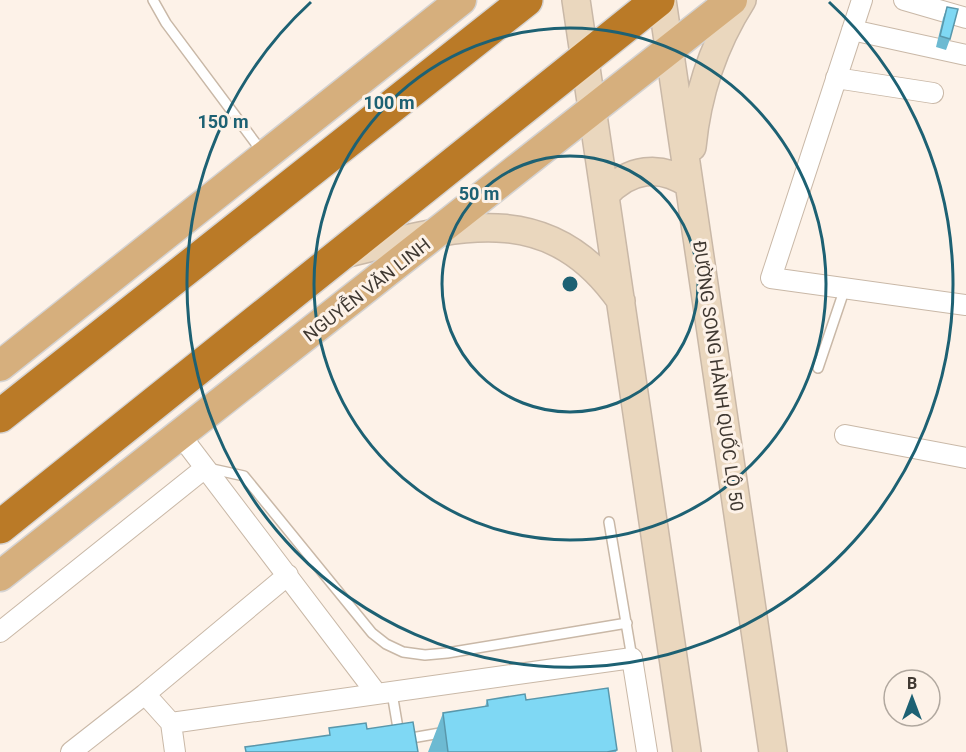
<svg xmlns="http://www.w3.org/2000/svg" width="966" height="752" font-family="Roboto,sans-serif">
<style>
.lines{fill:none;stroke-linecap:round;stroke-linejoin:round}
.lane-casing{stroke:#c9b8a7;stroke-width:12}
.street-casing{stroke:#c9b8a7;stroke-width:22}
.secondary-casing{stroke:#c9b8a7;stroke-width:30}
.primary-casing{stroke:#d5d3d2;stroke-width:33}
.highway-casing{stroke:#d5d3d2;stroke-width:36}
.lane{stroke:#fff;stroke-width:9}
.street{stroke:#fff;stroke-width:20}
.secondary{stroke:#ead7be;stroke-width:27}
.primary{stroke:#d6af7d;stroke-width:30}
.highway{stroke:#ba7a27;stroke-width:33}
.wall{fill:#6dbad2}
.building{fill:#7fd8f4;stroke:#5997ab;stroke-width:1.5}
.ring{fill:none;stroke:#1d6173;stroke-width:3}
.labels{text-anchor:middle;stroke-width:6;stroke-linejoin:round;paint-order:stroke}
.street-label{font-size:18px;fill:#403932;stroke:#fdf2e8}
.centre{fill:#1d6173;stroke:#fdf2e8;stroke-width:3}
.ring-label{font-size:18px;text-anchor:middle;font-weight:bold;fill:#1d6173;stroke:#fdf2e8;stroke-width:6;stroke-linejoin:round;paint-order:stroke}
</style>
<rect width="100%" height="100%" fill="#fdf2e8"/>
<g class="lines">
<g class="lane-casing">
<path id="lane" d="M 153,0 L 166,23 L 263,153
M 818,368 L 845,288
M 208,468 L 244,476 L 372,633 L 386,644 L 403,652 L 425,655 L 447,653 L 627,623
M 609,522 L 632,658
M 392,693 L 400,740 L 446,732"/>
</g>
<g class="street-casing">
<path id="street" d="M 862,0 L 771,278 L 966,305
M 904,0 L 966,18
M 852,30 L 966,55
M 836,78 L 933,93
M 845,435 L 966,458
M 181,436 L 377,694
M 0,632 L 205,468
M 145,694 L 288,575
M 71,752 L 145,694 L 171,723
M 175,752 L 171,723 L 632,658 L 647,752"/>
</g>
<g class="secondary-casing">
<path id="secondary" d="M 576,0 L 687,752
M 662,0 L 773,752
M 692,147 C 697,95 714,44 742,0
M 605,195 C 629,168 660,164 689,184
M 340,255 C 447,230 545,192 621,301"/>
</g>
<g class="primary-casing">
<path id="primary" d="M 0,366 L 461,0
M 0,576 L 732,0"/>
</g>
<g class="highway-casing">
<path id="highway" d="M 0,416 L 526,0
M 0,527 L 658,0"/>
</g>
<use href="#lane" class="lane"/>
<use href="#street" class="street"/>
<use href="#secondary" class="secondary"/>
<use href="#primary" class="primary"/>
<use href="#highway" class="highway"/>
</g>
<path class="wall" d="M 947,7 L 950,39 L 946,50 L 936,47 L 943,18 Z
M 487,700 L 526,700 L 617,750 L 616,752 L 428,752 L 443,713 L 485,707 Z"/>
<path class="building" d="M 947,7 L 958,9 L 950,39 L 940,36 Z
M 608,688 L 617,750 L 607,752 L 448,752 L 443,713 L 488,706 L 487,700 L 525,694 L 526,700 Z
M 413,722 L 418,752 L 246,752 L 245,747 L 330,735 L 329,728 L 366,723 L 367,729 Z"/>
<g class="ring">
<circle cx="570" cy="284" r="128"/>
<circle cx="570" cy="284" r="256"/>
<path d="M829 2A383 383 0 1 1 311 2"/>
</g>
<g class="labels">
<g class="street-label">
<text transform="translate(367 290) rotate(-38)" y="6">NGUYỄN VĂN LINH</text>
<text transform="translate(718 376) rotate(82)" y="6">ĐƯỜNG SONG HÀNH QUỐC LỘ 50</text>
</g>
</g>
<circle cx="570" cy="284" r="9" class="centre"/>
<g class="ring-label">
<text x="389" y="109">100 m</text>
<text x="223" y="128">150 m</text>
<text x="479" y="200">50 m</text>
</g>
<g transform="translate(912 698)"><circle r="28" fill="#fdf2e8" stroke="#b1a89f" stroke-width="1.5"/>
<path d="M0-4.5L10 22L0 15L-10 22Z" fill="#1d6173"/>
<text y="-9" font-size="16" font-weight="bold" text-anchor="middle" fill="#403932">B</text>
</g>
</svg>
